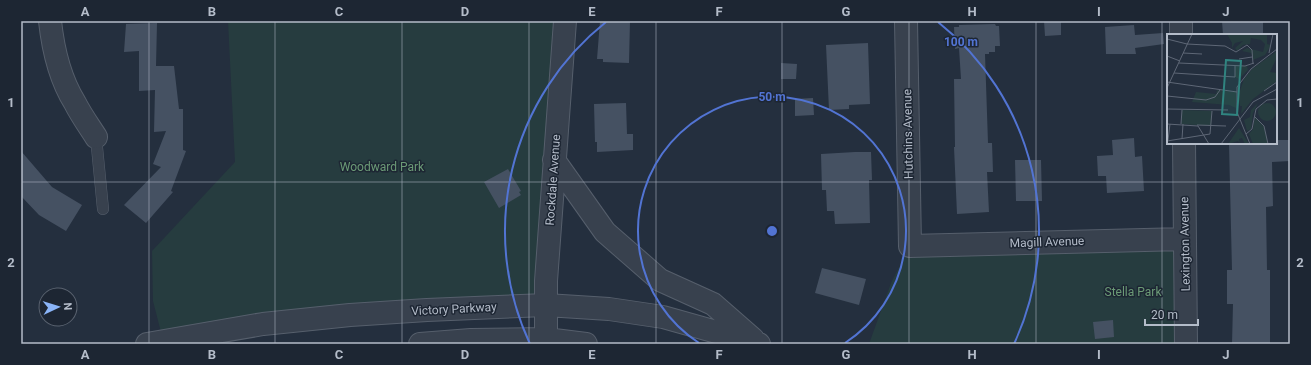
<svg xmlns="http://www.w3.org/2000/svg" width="1311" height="365" font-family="Roboto,sans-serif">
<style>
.green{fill:#263c3f}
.building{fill:#455162}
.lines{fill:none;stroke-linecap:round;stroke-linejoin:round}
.service-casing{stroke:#565f6c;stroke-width:12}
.minor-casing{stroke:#565f6c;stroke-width:24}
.tertiary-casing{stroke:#565f6c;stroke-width:24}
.service{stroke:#38414e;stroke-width:11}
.minor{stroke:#38414e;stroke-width:22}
.tertiary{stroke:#38414e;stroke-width:22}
.grid{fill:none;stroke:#b4bcc9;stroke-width:1;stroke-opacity:0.55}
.ring{fill:none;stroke:#5274d3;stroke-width:2}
.labels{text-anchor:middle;stroke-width:3;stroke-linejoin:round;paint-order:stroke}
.street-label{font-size:12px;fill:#b4bcc9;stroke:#1d2633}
.park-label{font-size:12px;fill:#6b9a76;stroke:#1d2633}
.inset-road{fill:none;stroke:#5e6776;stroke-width:1}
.view{fill:#308480;fill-opacity:0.15;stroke:#308480;stroke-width:2}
.inset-edge{fill:none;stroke:#b4bcc9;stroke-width:2}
.centre{fill:#5274d3;stroke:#1d2633;stroke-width:2}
.ring-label{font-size:12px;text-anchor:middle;font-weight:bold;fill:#5274d3;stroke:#1d2633;stroke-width:3;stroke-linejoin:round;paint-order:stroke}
.neatline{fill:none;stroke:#b4bcc9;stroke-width:1.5}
.grid-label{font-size:13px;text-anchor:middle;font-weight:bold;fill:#b4bcc9}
</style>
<rect width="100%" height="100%" fill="#242f3e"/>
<path class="green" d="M 228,21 L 565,21 L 546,305 L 163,340 L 153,301 L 152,251 L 235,162 Z
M 1184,239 L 1186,344 L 869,344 L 891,283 L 910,246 Z"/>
<path class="building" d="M 600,21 L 630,21 L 629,63 L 603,62 L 603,59 L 597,59 Z
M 1044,21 L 1061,21 L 1061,35 L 1045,36 Z
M 1222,21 L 1263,21 L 1263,35 L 1223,35 Z
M 157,23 L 156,66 L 174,66 L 179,109 L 183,109 L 183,150 L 186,151 L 171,191 L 173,192 L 146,223 L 124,205 L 161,167 L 153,164 L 166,131 L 154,132 L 155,90 L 139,91 L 139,51 L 124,52 L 126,24 Z
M 995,24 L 996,26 L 999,26 L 1000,46 L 995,46 L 995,52 L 989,52 L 989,54 L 985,54 L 988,143 L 992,143 L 993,172 L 987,172 L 989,212 L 957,214 L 954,147 L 955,147 L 954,79 L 961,79 L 959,48 L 955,49 L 954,27 L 959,27 L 959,25 Z
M 1134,25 L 1135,35 L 1163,33 L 1164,44 L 1135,48 L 1136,54 L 1106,54 L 1105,27 Z
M 868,43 L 870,104 L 849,105 L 849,109 L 829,110 L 826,45 Z
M 781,63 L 797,64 L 796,79 L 781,79 Z
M 813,98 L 814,115 L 795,116 L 795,99 Z
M 626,103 L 627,134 L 633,134 L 633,150 L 597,152 L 597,142 L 595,142 L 594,104 Z
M 1134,138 L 1135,157 L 1142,156 L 1144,191 L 1107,193 L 1106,176 L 1098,176 L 1097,156 L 1113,155 L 1112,140 Z
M 1276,140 L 1290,140 L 1290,161 L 1272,162 L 1273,206 L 1266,207 L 1267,270 L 1270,270 L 1270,344 L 1232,344 L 1233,304 L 1227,304 L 1227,270 L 1232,270 L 1229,143 L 1276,143 Z
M 21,151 L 52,187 L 82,205 L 66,231 L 39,215 L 21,196 Z
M 855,152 L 871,152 L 872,180 L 869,180 L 870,223 L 835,224 L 834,211 L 827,211 L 826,190 L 822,190 L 821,154 Z
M 1015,160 L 1041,160 L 1042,201 L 1016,201 Z
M 508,169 L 521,191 L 519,192 L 521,195 L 499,208 L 484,182 Z
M 822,268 L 866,279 L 859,305 L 815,293 Z
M 1113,320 L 1114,337 L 1095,339 L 1093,322 Z"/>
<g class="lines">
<g class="service-casing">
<path id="service" d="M 96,137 L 103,209"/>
</g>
<g class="minor-casing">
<path id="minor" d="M 50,21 C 53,49 60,79 75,103 C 81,115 89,126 96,137
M 906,21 L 910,246 L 1184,239
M 1181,21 L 1181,35
M 1184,143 L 1186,344"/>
</g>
<g class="tertiary-casing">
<path id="tertiary" d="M 554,160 L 605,232 L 660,280 L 713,304 L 753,339
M 546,339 L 546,281 L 565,21
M 147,344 L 263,324 L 350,315 L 427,310 L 546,305 L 609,309 L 663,317 L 759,344
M 420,344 L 471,340 L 546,339 L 586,344"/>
</g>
<use href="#service" class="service"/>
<use href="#minor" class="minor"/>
<use href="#tertiary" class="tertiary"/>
</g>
<path class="grid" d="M 149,21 L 149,344M 275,21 L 275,344M 402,21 L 402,344M 529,21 L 529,344M 656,21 L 656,344M 782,21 L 782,344M 909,21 L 909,344M 1036,21 L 1036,344M 1162,21 L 1162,344M 21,182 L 1290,182"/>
<g class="ring">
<path d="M699 343A134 134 0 1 1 845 343"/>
<path d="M530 344A267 267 0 0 1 606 22M938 22A267 267 0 0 1 1014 344"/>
</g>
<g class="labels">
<g class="street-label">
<text transform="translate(908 134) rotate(-91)" y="4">Hutchins Avenue</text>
<text transform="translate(553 180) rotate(-86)" y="4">Rockdale Avenue</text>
<text transform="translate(1047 242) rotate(-2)" y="4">Magill Avenue</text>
<text transform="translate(1185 244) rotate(-91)" y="4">Lexington Avenue</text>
<text transform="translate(454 309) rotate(-3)" y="4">Victory Parkway</text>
</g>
<g class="park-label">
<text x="382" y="171">Woodward Park</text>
<text x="1133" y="296">Stella Park</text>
</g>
</g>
<g transform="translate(1167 34)">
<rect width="110" height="110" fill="#242f3e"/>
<path d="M 60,0 L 100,0 L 100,10 L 104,11 L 98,21 L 86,26 L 84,19 L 75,17 L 80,14 L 96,18 L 98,10 L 94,6 L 84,4 L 83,10 L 76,11 L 70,17 L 68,14 L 76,7 L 68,9 L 65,14 L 65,9 ZM 110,17 L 110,23 L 103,38 L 110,39 L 110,47 L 86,65 L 74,80 L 75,72 L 73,72 L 71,62 L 77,45 L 85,35 ZM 68,32 L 80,32 L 81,36 L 72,45 L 68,43 ZM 50,56 L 69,58 L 69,74 L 62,71 L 25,68 L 29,58 L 49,60 ZM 91,69 L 86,79 L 84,95 L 80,97 L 77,86 L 83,83 L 84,76 ZM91 78a9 9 0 1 1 18 0a9 9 0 1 1-18 0ZM 15,76 L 45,77 L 44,92 L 14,90 ZM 88,83 L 97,93 L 101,110 L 86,110 L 82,100 L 86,95 ZM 72,94 L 82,110 L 78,110 L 75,104 L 72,105 L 73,109 L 71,107 L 61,110 Z" fill="#263c3f"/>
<path class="inset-road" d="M 0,5 L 20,10 L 58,12 L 69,18 L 80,11 L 85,16 L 86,30M 16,19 L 35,20M 102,19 L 106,0M 0,22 L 13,27M 72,25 L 85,23M 12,29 L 78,32 L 87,29M 7,39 L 68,43 L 68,32M 0,48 L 70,58M 0,54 L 25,0M 97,57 L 110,48M 0,62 L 39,66 L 48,63 L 53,56M 0,75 L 61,76M 87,82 L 97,92 L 101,110M 0,90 L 31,92 L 42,110M 14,90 L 15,76M 30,91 L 59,92M 79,100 L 85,95 L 89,75 L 100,66 L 110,65M 15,105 L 16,90M 1,106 L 3,90M 0,107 L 43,100 L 45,77M 54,110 L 86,68 L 110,55M 83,110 L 70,78 L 70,53 L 84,35 L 110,15"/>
<path class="view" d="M 59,26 L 74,27 L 70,81 L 55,80 Z"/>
<rect width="110" height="110" class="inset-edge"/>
</g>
<circle cx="772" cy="231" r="6" class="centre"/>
<g class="ring-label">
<text x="961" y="46">100 m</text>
<text x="772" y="101">50 m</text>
</g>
<rect width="1311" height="365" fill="none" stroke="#1d2633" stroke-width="44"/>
<g transform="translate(58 307) rotate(86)"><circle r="19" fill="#1d2633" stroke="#59626f"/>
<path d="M0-3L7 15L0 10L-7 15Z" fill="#8ab4f8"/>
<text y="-6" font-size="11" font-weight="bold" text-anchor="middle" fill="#b4bcc9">N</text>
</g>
<path d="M1145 319v6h53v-6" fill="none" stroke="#b4bcc9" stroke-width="2"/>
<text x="1151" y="319" font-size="12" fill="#b4bcc9" stroke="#1d2633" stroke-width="3" paint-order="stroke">20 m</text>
<rect x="22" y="22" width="1267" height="321" class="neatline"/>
<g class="grid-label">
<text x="85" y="16">A</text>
<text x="212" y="16">B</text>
<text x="339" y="16">C</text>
<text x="465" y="16">D</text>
<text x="592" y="16">E</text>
<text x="719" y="16">F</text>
<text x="846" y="16">G</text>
<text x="972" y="16">H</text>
<text x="1099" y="16">I</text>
<text x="1226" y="16">J</text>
<text x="11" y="107">1</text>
<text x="1300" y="107">1</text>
<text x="11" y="267">2</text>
<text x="1300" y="267">2</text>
<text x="85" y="359">A</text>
<text x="212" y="359">B</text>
<text x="339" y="359">C</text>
<text x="465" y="359">D</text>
<text x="592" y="359">E</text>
<text x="719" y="359">F</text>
<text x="846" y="359">G</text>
<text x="972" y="359">H</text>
<text x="1099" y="359">I</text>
<text x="1226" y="359">J</text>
</g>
</svg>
